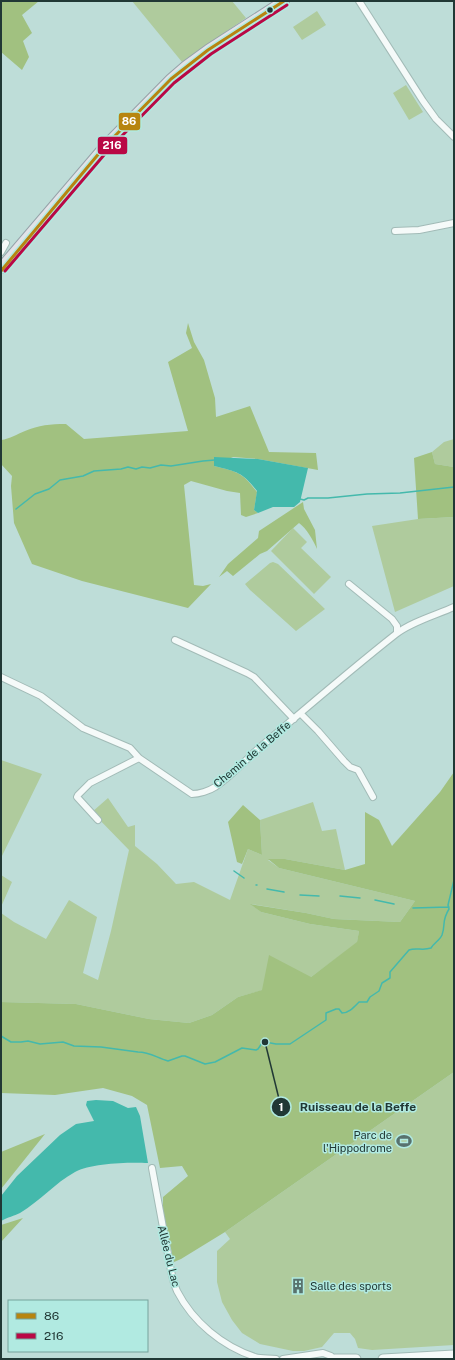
<svg xmlns="http://www.w3.org/2000/svg" width="455" height="1360" font-family="'Public Sans',sans-serif">
<style>
.green{fill:#afcb9d}
.forest{fill:#a1c180}
.water{fill:#44b9ac}
.lines{fill:none;stroke-linecap:round;stroke-linejoin:round}
.stream{stroke:#44b9ac;stroke-width:1.5}
.street-casing{stroke:#a2bbb7;stroke-width:8}
.secondary-casing{stroke:#a2bbb7;stroke-width:11}
.primary-casing{stroke:#95a1a8;stroke-width:12}
.street{stroke:#f5faf9;stroke-width:6}
.secondary{stroke:#f5faf9;stroke-width:9}
.primary{stroke:#e1e3e7;stroke-width:10}
.bus-1-casing{stroke:#b1eae1;stroke-width:6}
.bus-2-casing{stroke:#b1eae1;stroke-width:6}
.bus-1{stroke:#b78510;stroke-width:3}
.bus-2{stroke:#b90845;stroke-width:3}
.bus-dot{fill:#213835;stroke:#b1eae1;stroke-width:1.5}
.labels{text-anchor:middle;stroke-width:3;stroke-linejoin:round;paint-order:stroke}
.street-label{font-size:11px;fill:#213835;stroke:#b1eae1}
.poi-label{font-size:11px;fill:#213835;stroke:#b1eae1;text-anchor:end}
.leader{fill:none;stroke:#213835;stroke-width:1.5}
.callout-dot{fill:#213835;stroke:#b1eae1;stroke-width:1.5}
.mark-label{font-size:12px;text-anchor:middle;font-weight:bold;fill:#fff}
.callout-label{font-size:12px;text-anchor:middle;font-weight:bold;fill:#213835;stroke:#b1eae1;stroke-width:3;stroke-linejoin:round;paint-order:stroke}
.line-badge{stroke:#b1eae1;stroke-width:1.5}
.badge-label{font-size:11px;text-anchor:middle;font-weight:bold;fill:#fff}
</style>
<rect width="100%" height="100%" fill="#beddd8"/>
<path class="green" d="M 132,1 L 232,1 L 246,18 L 182,62 Z
M 317,11 L 326,25 L 302,40 L 293,27 Z
M 406,85 L 423,112 L 409,120 L 393,93 Z
M 454,439 L 454,467 L 435,464 L 432,452 L 444,442 Z
M 454,517 L 454,586 L 395,612 L 372,526 L 418,519 Z
M 293,528 L 307,542 L 301,548 L 331,577 L 314,594 L 271,551 Z
M 273,562 L 278,564 L 325,609 L 296,631 L 250,590 L 245,584 L 270,563 Z
M 1,760 L 42,774 L 1,858 Z
M 108,798 L 128,827 L 135,825 L 135,846 L 157,864 L 176,884 L 194,882 L 230,900 L 248,849 L 262,855 L 260,820 L 313,802 L 322,831 L 336,829 L 345,870 L 285,859 L 268,860 L 279,868 L 415,901 L 400,922 L 334,919 L 306,913 L 251,904 L 261,912 L 310,924 L 359,931 L 357,943 L 311,977 L 238,997 L 212,1015 L 189,1023 L 149,1019 L 76,1004 L 1,1002 L 1,913 L 14,922 L 46,939 L 69,900 L 97,917 L 83,973 L 98,980 L 111,931 L 129,850 L 92,812 Z
M 1,875 L 12,882 L 1,907 Z
M 454,1072 L 454,1345 L 372,1350 L 358,1348 L 355,1339 L 350,1333 L 334,1333 L 322,1347 L 304,1351 L 293,1351 L 260,1344 L 242,1333 L 232,1320 L 222,1302 L 217,1282 L 217,1251 L 230,1239 L 225,1232 Z"/>
<path class="forest" d="M 1,1 L 39,1 L 22,15 L 32,33 L 23,41 L 29,57 L 22,70 L 1,52 Z
M 188,323 L 194,342 L 204,360 L 215,398 L 216,417 L 250,406 L 269,452 L 316,453 L 318,470 L 258,459 L 233,457 L 214,466 C 238,472 242,472 257,492 L 254,510 L 258,513 L 246,517 L 241,515 L 240,493 L 227,491 L 191,481 L 184,485 L 194,585 L 203,586 L 211,584 L 188,608 L 82,581 L 32,564 L 14,523 L 11,486 L 12,476 L 1,464 L 1,440 C 10,439 17,434 25,431 C 39,425 50,424 66,424 L 84,439 L 188,431 L 168,362 L 192,348 L 186,333 Z
M 432,452 L 435,464 L 454,467 L 454,517 L 418,519 L 414,458 Z
M 303,502 L 304,509 L 315,530 L 317,549 C 313,540 307,529 299,523 L 267,551 L 260,554 L 233,576 L 227,571 L 219,577 L 228,564 L 258,538 L 259,531 Z
M 454,772 L 454,1072 L 225,1232 L 181,1259 L 174,1262 L 163,1214 L 163,1197 L 188,1176 L 182,1166 L 160,1168 L 147,1105 L 132,1096 L 103,1088 L 55,1095 L 1,1093 L 1,1002 L 76,1004 L 149,1019 L 189,1023 L 212,1015 L 238,997 L 262,990 L 269,955 L 311,977 L 357,942 L 359,931 L 310,924 L 261,912 L 250,904 L 306,913 L 334,919 L 400,922 L 415,901 L 279,868 L 268,859 L 285,859 L 345,870 L 365,864 L 365,812 L 379,820 L 392,846 L 440,792 Z
M 243,805 L 260,820 L 262,855 L 248,849 L 242,864 L 237,862 L 228,822 Z
M 45,1134 L 1,1189 L 1,1152 Z
M 23,1218 L 1,1242 L 1,1225 Z"/>
<path class="water" d="M 214,457 L 258,459 L 308,468 L 300,502 L 294,507 L 273,507 L 258,513 L 254,510 L 257,491 C 242,472 238,472 214,466 Z
M 96,1100 L 113,1101 L 128,1108 L 136,1107 L 140,1116 L 148,1163 C 129,1162 91,1163 75,1172 C 55,1183 40,1201 20,1213 C 14,1216 8,1217 1,1221 L 1,1196 L 17,1176 L 60,1135 L 76,1124 L 94,1121 L 86,1105 L 87,1101 Z"/>
<g class="lines">
<path class="stream" d="M 300,499 L 304,500 L 308,498 L 328,498 L 367,494 L 400,493 L 454,487
M 16,509 L 35,494 L 49,489 L 60,480 L 83,476 L 94,471 L 121,469 L 128,467 L 136,469 L 142,467 L 150,468 L 161,465 L 171,466 L 203,461 L 215,460
M 234,871 L 244,878
M 256,885 L 257,885
M 267,889 L 284,892
M 300,895 L 319,896
M 340,896 L 360,898
M 375,900 L 394,904
M 413,908 L 449,907
M 1,1036 L 11,1042 L 21,1042 L 28,1041 L 40,1044 L 63,1042 L 74,1046 L 101,1047 L 138,1052 C 150,1052 157,1058 168,1061 L 182,1056 L 185,1056 L 205,1064 L 215,1062 L 242,1048 L 256,1050 L 258,1049 L 262,1043 L 265,1042 L 276,1044 L 290,1044 L 326,1020 L 326,1013 L 336,1009 L 339,1009 L 342,1013 C 349,1013 354,1007 359,1002 L 367,1002 L 370,997 L 379,991 L 382,983 L 390,978 L 390,972 L 409,950 C 416,947 422,951 431,948 C 434,943 440,940 442,935 C 446,924 441,922 449,909 L 448,905 L 454,880"/>
<g class="street-casing">
<path id="street" d="M 359,1 L 423,101 L 436,119 L 454,137
M 395,231 L 419,230 L 454,223
M 1,252 L 6,243
M 349,584 L 392,619 L 397,626 L 397,633
M 175,640 L 247,673 L 254,677 L 294,719
M 1,677 L 41,696 L 83,728 L 130,748 L 139,758 L 192,794 C 199,794 209,791 215,787 C 231,777 244,761 258,749 C 304,710 349,671 396,634 C 411,622 436,615 454,607
M 301,714 L 318,731 L 344,761 L 350,767 L 358,770 L 373,797
M 98,820 L 77,797 L 78,795 L 90,783 L 139,758
M 152,1168 C 157,1195 162,1222 167,1249 C 170,1263 171,1278 177,1291 C 193,1322 222,1346 255,1357 C 261,1359 269,1358 276,1359
M 283,1359 L 323,1353 L 331,1356 L 334,1359"/>
</g>
<g class="secondary-casing">
<path id="secondary" d="M 335,1359 L 356,1359
M 383,1359 L 454,1355"/>
</g>
<g class="primary-casing">
<path id="primary" d="M 1,268 L 106,145 L 171,79 L 186,66 L 208,50 L 284,1"/>
</g>
<use href="#street" class="street"/>
<use href="#secondary" class="secondary"/>
<use href="#primary" class="primary"/>
<g class="bus-1-casing">
<path id="bus-1" d="M 1,271 L 106,145 L 171,79 L 208,50 L 284,1"/>
</g>
<g class="bus-2-casing">
<path id="bus-2" d="M 5,271 L 110,148 L 174,83 L 211,54 L 287,5"/>
</g>
<use href="#bus-1" class="bus-1"/>
<use href="#bus-2" class="bus-2"/>
</g>
<defs>
<g id="stadium-bare" transform="scale(1.2)"><path d="M0-5a6.5 5 0 1 0 0 10a6.5 5 0 1 0 0-10ZM-3.5-1.8h7v3.6h-7Z" fill="#58726e" stroke="#b1eae1" stroke-width="2.5" paint-order="stroke"/></g>
<g id="building-bare" transform="scale(1.2)"><path d="M-4-6H4V6H1V3H-1V6H-4ZM-2.5-4.3h1.7v1.8h-1.7ZM.8-4.3h1.7v1.8H.8ZM-2.5-1h1.7V.8h-1.7ZM.8-1h1.7V.8H.8Z" fill="#58726e" stroke="#b1eae1" stroke-width="2.5" paint-order="stroke"/></g>
</defs>
<g fill-rule="evenodd">
<use href="#stadium-bare" x="404" y="1141"/>
<use href="#building-bare" x="298" y="1286"/>
</g>
<circle class="bus-dot" cx="270" cy="10" r="3.5"/>
<g class="labels">
<g class="street-label">
<text transform="translate(252 754) rotate(-40)" y="4">Chemin de la Beffe</text>
<text transform="translate(169 1256) rotate(76)" y="4">Allée du Lac</text>
</g>
<g class="poi-label">
<text x="392" y="1139">Parc de<tspan x="392" dy="13">l'Hippodrome</tspan></text>
<text x="310" y="1290" text-anchor="start">Salle des sports</text>
</g>
</g>
<path class="leader" d="M265 1042L281 1107"/>
<g class="callout-dot">
<circle cx="265" cy="1042" r="4"/>
<circle cx="281" cy="1107" r="10"/>
</g>
<g class="mark-label">
<text x="281" y="1111">1</text>
</g>
<g class="callout-label">
<text x="358" y="1111">Ruisseau de la Beffe</text>
</g>
<g class="line-badge">
<rect x="118" y="112" width="23" height="19" rx="4" fill="#b78510"/>
<rect x="97" y="136" width="31" height="19" rx="4" fill="#b90845"/>
</g>
<g class="badge-label">
<text x="129" y="125">86</text>
<text x="112" y="149">216</text>
</g>
<rect width="455" height="1360" fill="none" stroke="#213835" stroke-width="4"/>
<rect x="8" y="1300" width="140" height="52" fill="#b1eae1" stroke="#77a39c"/>
<rect x="16" y="1313" width="20" height="6" fill="#b78510" stroke="#77a39c"/>
<text x="44" y="1320" font-size="12" fill="#213835">86</text>
<rect x="16" y="1333" width="20" height="6" fill="#b90845" stroke="#77a39c"/>
<text x="44" y="1340" font-size="12" fill="#213835">216</text>
</svg>
